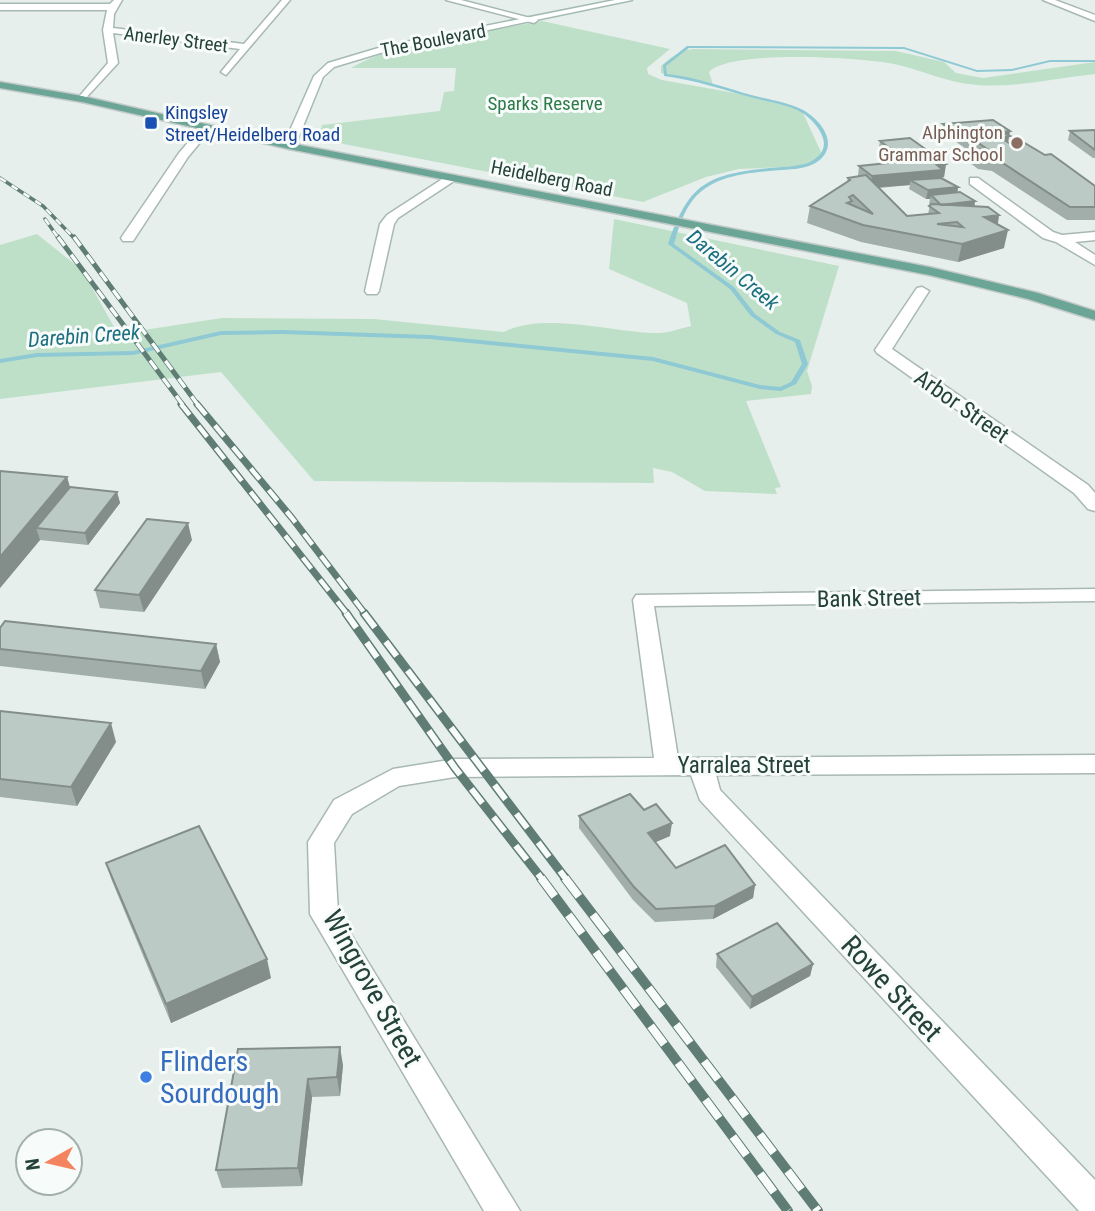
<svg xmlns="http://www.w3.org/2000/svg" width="1095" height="1211" font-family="'Roboto Condensed',sans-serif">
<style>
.green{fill:#bfe0c8}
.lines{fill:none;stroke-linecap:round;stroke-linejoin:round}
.stream{fill:#8ec9d4;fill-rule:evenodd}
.street-casing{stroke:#a8b8b2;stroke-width:3}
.secondary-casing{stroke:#a4bbb3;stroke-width:3}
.primary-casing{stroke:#c2cac8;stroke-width:3}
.street{fill:#fff;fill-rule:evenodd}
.secondary{fill:#fff;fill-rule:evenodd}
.primary{fill:#6aa596;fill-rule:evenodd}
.rail-far4-casing{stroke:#5f7d75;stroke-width:3.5}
.rail-far3-casing{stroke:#5f7d75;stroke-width:5}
.rail-far2-casing{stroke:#5f7d75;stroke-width:7}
.rail-far1-casing{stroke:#5f7d75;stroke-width:9}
.rail-casing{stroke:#5f7d75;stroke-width:10}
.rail-far4{stroke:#f7fbf9;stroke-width:2.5;stroke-dasharray:7;stroke-linecap:butt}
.rail-far3{stroke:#f7fbf9;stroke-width:3.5;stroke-dasharray:11;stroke-linecap:butt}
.rail-far2{stroke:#f7fbf9;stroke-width:4.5;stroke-dasharray:14;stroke-linecap:butt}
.rail-far1{stroke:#f7fbf9;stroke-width:6;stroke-dasharray:18;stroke-linecap:butt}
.rail{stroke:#f7fbf9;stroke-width:8;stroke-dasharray:23;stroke-linecap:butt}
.wall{fill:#a1aea9;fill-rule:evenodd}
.shaded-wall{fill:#838d89}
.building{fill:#bbcac4;stroke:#838d89;stroke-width:2;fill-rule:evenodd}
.transit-dot{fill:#1a4fb4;stroke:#f7fbf9;stroke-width:2.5}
.education-dot{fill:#8d6e63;stroke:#f7fbf9;stroke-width:2.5}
.shop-dot{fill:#3f7fe0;stroke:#f7fbf9;stroke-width:2.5}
.labels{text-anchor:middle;stroke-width:6;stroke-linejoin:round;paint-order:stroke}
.far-street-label{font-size:19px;fill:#24423a;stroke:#f7fbf9}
.far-park-label{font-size:19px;fill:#2d7a4b;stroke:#f7fbf9}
.far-transit-label{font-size:19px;fill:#164399;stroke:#f7fbf9;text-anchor:start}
.far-education-label{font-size:19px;fill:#785e54;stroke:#f7fbf9;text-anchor:end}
.far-water-label{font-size:21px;font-style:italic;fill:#1c6f80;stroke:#f7fbf9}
.street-label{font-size:23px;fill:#24423a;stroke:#f7fbf9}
.near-street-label{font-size:28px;fill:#24423a;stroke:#f7fbf9}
.near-shop-label{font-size:28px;fill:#366cbe;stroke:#f7fbf9;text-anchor:start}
</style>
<rect width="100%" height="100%" fill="#e6efeb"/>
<path class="green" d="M 542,21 L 670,49 L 647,68 L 648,74 L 662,80 L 768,99 L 802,111 L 821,152 L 816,162 L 808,166 L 739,169 L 706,177 L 643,202 L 318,139 L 322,125 L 440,111 L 444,92 L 454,91 L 456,68 L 351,68 C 400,39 485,32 542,21 Z
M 693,49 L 896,51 L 944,62 L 956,73 L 983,78 L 1095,62 L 1095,74 C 1055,78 1017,88 977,85 C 947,83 922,70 894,64 C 861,58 731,49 709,72 L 713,85 L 661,73 L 661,66 C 671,57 680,50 693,49 Z
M 614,219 L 839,266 L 807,371 L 812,386 L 811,394 L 746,401 L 781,487 L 775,488 L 777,494 L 705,491 L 672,472 L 653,468 L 654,483 L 314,481 L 221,372 L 0,399 L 0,245 L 37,234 L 82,270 L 118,334 L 222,318 L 374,319 L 504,332 C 545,311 614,333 659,333 C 669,333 681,328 691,326 L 687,303 L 609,269 Z"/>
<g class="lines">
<path class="stream" d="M 687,46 L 904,47 L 977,70 L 1012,69 L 1050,60 L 1095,60 L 1095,62 L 1050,62 L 1012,71 L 977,72 L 904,49 L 689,48 L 666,66 L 667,74 C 697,77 725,88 755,96 C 770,100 787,102 801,109 C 821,119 841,145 817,162 C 807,169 793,169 781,170 C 749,173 710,174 690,204 C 682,216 678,230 674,244 L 734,287 L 755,314 L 780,332 L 800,340 L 808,364 L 796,384 L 781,391 L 760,389 L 653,361 L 430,339 L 282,334 L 221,335 L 133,355 L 37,357 L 0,363 L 0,359 L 37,353 L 133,351 L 221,331 L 282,330 L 430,335 L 653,357 L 760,385 L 780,387 L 791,382 L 802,364 L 795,342 L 776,334 L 751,316 L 730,289 L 668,244 C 689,183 707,175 769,168 C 782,167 795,167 808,163 C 818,158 827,150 823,138 C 819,126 808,115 797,110 C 784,104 768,102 754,98 C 724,90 695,80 664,76 L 663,65 Z"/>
<g class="street-casing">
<path id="street" d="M 114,0 L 122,0 L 114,14 L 113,28 L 244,44 L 282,0 L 290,0 L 226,75 L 221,72 L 240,49 L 113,33 L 118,63 L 82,102 L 77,99 L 108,63 L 103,30 L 107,10 L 0,10 L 0,4 L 110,4 Z
M 446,0 L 461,0 L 538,20 L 534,23 Z
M 1043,0 L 1055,0 L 1095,15 L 1095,21 Z
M 202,126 L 212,128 L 188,157 L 133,241 L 123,241 L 121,238 L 179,153 Z
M 447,176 L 457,179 L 398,218 L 394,224 L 379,291 L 377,294 L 367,294 L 365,291 L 380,224 L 387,215 Z
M 970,178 L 978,178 L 1053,232 L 1062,235 L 1095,232 L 1095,240 L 1075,242 L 1095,255 L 1095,265 L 1056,242 L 1043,238 L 970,184 Z
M 922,287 L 929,291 L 892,349 L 1088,485 L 1095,493 L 1095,511 L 1088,509 L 1074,493 L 877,353 L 875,350 L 917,288 Z
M 1095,589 L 1095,601 L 654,606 L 678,758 L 1095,755 L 1095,773 L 716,775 L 720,790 L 1095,1180 L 1095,1211 L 1079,1211 L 700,800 L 691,775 L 455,777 L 399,786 L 352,814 L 334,843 L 338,913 L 520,1211 L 484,1211 L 310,914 L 308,842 L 334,800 L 393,769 L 455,759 L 654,758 L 633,600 L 636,595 Z"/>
</g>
<g class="secondary-casing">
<path id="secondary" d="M 615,0 L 632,0 L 387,51 L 334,67 L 323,77 L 295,146 L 289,149 L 283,146 L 314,76 L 328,63 L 385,46 Z"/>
</g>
<g class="primary-casing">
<path id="primary" d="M 0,82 L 82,96 L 289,143 L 929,267 L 1038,293 L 1095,311 L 1095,320 L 1028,299 L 929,275 L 289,149 L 82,102 L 0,88 Z"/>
</g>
<use href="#street" class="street"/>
<use href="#secondary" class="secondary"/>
<use href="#primary" class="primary"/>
<g class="rail-far4-casing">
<path id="rail-far4" d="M 0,178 L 43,206 L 75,239
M 45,219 L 59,239"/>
</g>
<g class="rail-far3-casing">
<path id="rail-far3" d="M 58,237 L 183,405
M 74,237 L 198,405"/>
</g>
<g class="rail-far2-casing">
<path id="rail-far2" d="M 181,404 L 348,615
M 197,404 L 292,518 L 366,615"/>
</g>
<g class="rail-far1-casing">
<path id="rail-far1" d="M 346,613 L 455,768 L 542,879
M 364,613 L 566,879"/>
</g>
<g class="rail-casing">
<path id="rail" d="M 541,878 L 788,1211
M 565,878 L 818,1211"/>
</g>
<use href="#rail-far4" class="rail-far4"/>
<use href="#rail-far3" class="rail-far3"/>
<use href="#rail-far2" class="rail-far2"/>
<use href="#rail-far1" class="rail-far1"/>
<use href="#rail" class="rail"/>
</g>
<path class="wall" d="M 943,124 L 1010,131 L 1008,142 L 1095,186 L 1095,220 L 1067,220 L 992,171 L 978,169 L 970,163 L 972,153 L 942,132 Z
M 1095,130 L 1095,158 L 1093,158 L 1068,140 L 1070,131 Z
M 880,141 L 946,164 L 944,177 L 942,178 L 958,187 L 957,193 L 975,201 L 974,206 L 999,215 L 998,224 L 1004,248 L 958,262 L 861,242 L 807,223 L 810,206 L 847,182 L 848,178 L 858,176 L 859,166 L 891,163 L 878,153 ZM 910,185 L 909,189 L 926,199 L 930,199 L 929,204 L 930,205 L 928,214 L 907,216 L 879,188 Z
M 0,471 L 67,477 L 70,487 L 117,492 L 120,503 L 88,545 L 40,540 L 0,588 Z
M 192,540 L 144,612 L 100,608 L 95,590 Z
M 0,628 L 216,644 L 220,662 L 205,689 L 0,666 Z
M 0,711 L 116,742 L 77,806 L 0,797 Z
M 644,810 L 670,836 L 655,842 L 676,868 L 755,885 L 753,898 L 713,919 L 655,922 L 633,900 L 579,828 L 579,816 Z
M 106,863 L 271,978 L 171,1023 L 112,881 Z
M 717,954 L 813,964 L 810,976 L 750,1009 L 716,967 Z
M 238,1049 L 343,1065 L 340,1096 L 312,1097 L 302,1186 L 222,1188 L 216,1170 Z"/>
<path class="shaded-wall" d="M 1010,131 L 1007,148 L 966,135 Z
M 946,164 L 944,177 L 942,177 L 941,183 L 910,180 L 910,185 L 870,188 L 872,176 Z
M 958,187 L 957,196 L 931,195 L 930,199 L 926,199 L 928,190 Z
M 975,201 L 974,210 L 941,205 Z
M 999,215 L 996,233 L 984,217 Z
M 1008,230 L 1004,248 L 958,262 L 962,244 Z
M 67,477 L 73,499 L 36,528 L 40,540 L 0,588 L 0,557 Z
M 117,492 L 120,503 L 88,545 L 85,533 Z
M 188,523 L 192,540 L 144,612 L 139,595 Z
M 216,644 L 220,662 L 205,689 L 201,671 Z
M 111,723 L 116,742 L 77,806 L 71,787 Z
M 672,823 L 670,836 L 647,846 L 648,833 Z
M 755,885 L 753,898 L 713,919 L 715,906 Z
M 267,959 L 271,978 L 171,1023 L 166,1004 Z
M 813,964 L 810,976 L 750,1009 L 752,997 Z
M 340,1047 L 343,1065 L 340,1096 L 337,1077 Z
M 308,1079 L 312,1097 L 302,1186 L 298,1168 Z"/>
<path class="building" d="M 993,120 L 1010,131 L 1000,132 L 993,129 L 961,131 L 960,135 L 943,124 Z
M 993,129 L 1010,136 L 1001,138 L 1009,143 L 1023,142 L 1045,155 L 1051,154 L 1095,186 L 1095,207 L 1070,207 L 995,158 L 981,156 L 972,150 L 987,149 L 961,131 Z
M 1095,130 L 1095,150 L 1070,131 Z
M 910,138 L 946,164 L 937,165 L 943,170 L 872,176 L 859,166 L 907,161 L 880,141 Z
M 866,175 L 907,216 L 939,213 L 929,206 L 932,204 L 988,207 L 999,215 L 984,217 L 1008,230 L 962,244 L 863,225 L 810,206 L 850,180 L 848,178 ZM 853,195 L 873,214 L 847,203 L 852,201 L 849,197 ZM 957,222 L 963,227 L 937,224 Z
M 941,178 L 958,187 L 928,190 L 910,180 Z
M 960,192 L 975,201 L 941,205 L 931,195 Z
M 0,471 L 67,477 L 0,557 Z
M 70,487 L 117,492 L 85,533 L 36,528 Z
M 147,519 L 188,523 L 139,595 L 95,590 Z
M 5,621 L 216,644 L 201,671 L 0,649 L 0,628 Z
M 0,711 L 111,723 L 71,787 L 0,779 Z
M 630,794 L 644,810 L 656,804 L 672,823 L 648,833 L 676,868 L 725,845 L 755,885 L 715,906 L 656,909 L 634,887 L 579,816 Z
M 199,826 L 267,959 L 166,1004 L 106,863 Z
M 777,923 L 813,964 L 752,997 L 717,954 Z
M 340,1047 L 337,1077 L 308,1079 L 298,1168 L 216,1170 L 238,1049 Z"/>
<rect class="transit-dot" x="144" y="116" width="14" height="14" rx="3.5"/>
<circle class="education-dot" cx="1017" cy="143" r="7"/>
<circle class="shop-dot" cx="146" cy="1077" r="7"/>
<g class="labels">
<g class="far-street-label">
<text transform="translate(176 39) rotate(7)" y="7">Anerley Street</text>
<text transform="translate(433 40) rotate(-11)" y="7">The Boulevard</text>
<text transform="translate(552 178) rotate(11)" y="7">Heidelberg Road</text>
</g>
<g class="far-park-label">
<text x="545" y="110">Sparks Reserve</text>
</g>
<g class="far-transit-label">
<text x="165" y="119">Kingsley<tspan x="165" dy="22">Street/Heidelberg Road</tspan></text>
</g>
<g class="far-education-label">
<text x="1003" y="139">Alphington<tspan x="1003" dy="22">Grammar School</tspan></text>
</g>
<g class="far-water-label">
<text transform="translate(733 270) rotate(40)" y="7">Darebin Creek</text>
<text transform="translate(84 336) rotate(-4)" y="7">Darebin Creek</text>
</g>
<g class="street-label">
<text transform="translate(962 406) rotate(35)" y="8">Arbor Street</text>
<text transform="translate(869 598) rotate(-1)" y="8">Bank Street</text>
<text x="744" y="773">Yarralea Street</text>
</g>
<g class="near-street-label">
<text transform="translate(373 988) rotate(61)" y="10">Wingrove Street</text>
<text transform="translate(892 988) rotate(47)" y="10">Rowe Street</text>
</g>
<g class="near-shop-label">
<text x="160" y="1071">Flinders<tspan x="160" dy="32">Sourdough</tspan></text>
</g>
</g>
<g transform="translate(49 1162) rotate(262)"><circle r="33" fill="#f7fbf9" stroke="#a3b1ad" stroke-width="2"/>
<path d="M0-5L12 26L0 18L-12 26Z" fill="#f4845f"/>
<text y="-10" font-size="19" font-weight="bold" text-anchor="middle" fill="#24423a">N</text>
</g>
</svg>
